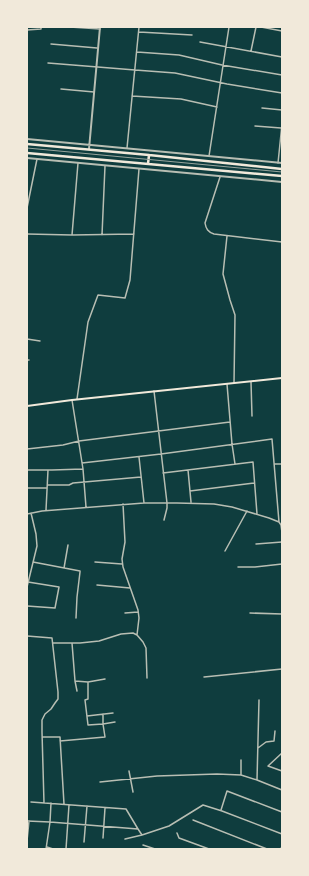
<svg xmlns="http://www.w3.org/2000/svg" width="309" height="876" font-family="'DM Sans',sans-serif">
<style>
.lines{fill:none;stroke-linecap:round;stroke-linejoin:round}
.minor{stroke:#b8beb3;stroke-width:1.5}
.tertiary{stroke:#b8beb3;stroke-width:2}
.secondary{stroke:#f1e9da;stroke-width:2}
.primary{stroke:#f1e9da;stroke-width:2.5}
.rail{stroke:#97a49c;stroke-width:1}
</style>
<rect width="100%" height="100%" fill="#0f3d3e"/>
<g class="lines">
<path class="minor" d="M 70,27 L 100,29
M 261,27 L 282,31
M 27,30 L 41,29 L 41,27
M 139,32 L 192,35
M 200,42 L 282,57
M 51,44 L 97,48
M 251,51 L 256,27
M 137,52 L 179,55 L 222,65 L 282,75
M 48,63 L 135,70 L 175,73 L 227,84 L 282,93
M 61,89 L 94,92
M 132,96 L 181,99 L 217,107
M 262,108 L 282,110
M 255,126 L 281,128
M 127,148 L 139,27
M 209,156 L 229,27
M 278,163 L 282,124
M 220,177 L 205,223 C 206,229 208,232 214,234 L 282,242
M 27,208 L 37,159
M 27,234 L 72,235 L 134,234
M 72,235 L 78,163
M 102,235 L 105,166
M 227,236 L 223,274 L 230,300 L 235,315 L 234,383
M 27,339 L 40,341
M 27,360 L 29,360
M 251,382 L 252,416
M 227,384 L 232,444 L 235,464
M 154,391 L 167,503 L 167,508 L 164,520
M 77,399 L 88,322 L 98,295 L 125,298 L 130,280 L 139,169
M 72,400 L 83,469 L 86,507
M 27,449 L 63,445 L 79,441 L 230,422
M 139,457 L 144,503
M 82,463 L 161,454 L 272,439 L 279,522
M 274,464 L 282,464
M 27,470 L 52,470 L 83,469
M 188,470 L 191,502
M 163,473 L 253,462 L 257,514
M 48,485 L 69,485 L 73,483 L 141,477
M 27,488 L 47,488
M 190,491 L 254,483
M 123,504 L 125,542 L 122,559 L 123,567 L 138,610 L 139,618 L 137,635 L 143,642 L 146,648 L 147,678
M 46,510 L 48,470
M 27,514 L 42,511 L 144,503 L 177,503 L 214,504 L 232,507 L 269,518 L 279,522 L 281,525 L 282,533
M 256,544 L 282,542
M 225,551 L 247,511
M 33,562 L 80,571 L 80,572 L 77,597 L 76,618
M 95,562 L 122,564
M 238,567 L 255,567 L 282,564
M 64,568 L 68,545
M 97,585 L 130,588
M 27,587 L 37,546 L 36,534 L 31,513
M 27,606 L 55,608 L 59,587 L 28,582
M 125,613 L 138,612
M 250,613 L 282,614
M 27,636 L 52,638 L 58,692 L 58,699 L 55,703 L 51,709 L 45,714 L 42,720 L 42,732 L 44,803
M 53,643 L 80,643 L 99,641 L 121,634 L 133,633 L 137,635
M 72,643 L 75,681 L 77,691
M 204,677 L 282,669
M 75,681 L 88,682 L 105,679
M 103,714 L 103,724 L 115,722
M 87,716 L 113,713
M 42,737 L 60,737 L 64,804
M 60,741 L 105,737 L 103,724 L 88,725 L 85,700 L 88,699 L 88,682
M 258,748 L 266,742 L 274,741 L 275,731
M 282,753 L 268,766 L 282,771
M 129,771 L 133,792
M 241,775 L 241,760
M 257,780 L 259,700
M 100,782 L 157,776 L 217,774 L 241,775 L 257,780 L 282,790
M 31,802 L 126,809 L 138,829
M 221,810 L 227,791 L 282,812
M 193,820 L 267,849
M 27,821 L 50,822 L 51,803
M 177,833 L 179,838 L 209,849
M 103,838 L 105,808
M 125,839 L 142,835
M 27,841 L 29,821
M 84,842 L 87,806
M 143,845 L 155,849
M 47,847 L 53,849
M 46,849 L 50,822 L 138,829 L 142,835 L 169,826 L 203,805 L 222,811 L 282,834
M 66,849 L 69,805
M 281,849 L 282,846"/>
<path class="tertiary" d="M 27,139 L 282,163
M 89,149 L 100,27
M 27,158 L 282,182"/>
<path class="secondary" d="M 27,406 L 72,400 L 282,378"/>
<path class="primary" d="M 27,144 L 149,155 L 282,169
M 27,153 L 282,176
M 148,164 L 149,155"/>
<path class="rail" d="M 27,148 L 282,172"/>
</g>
<rect width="309" height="876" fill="none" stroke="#f1e9da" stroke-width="56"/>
</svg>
